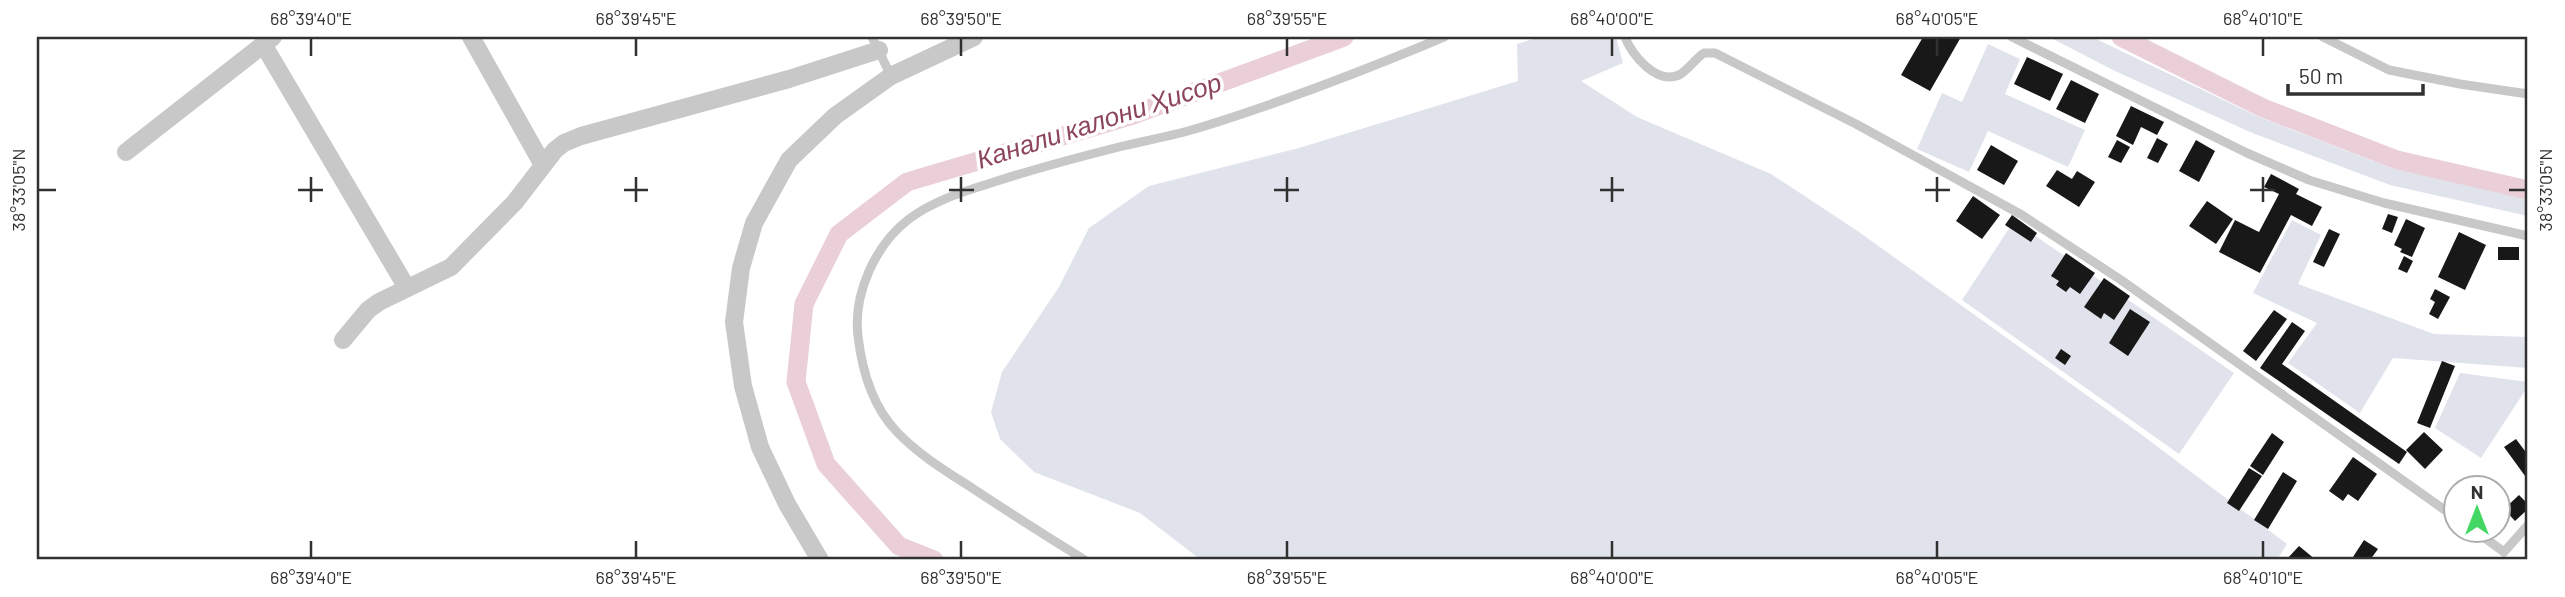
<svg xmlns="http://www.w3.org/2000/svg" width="2565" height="597" font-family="Barlow,sans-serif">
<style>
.green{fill:#e0e3ec}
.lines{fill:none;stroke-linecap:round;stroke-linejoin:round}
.canal{stroke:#eacfd8;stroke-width:19}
.building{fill:#181818}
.lane{stroke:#c8c8c8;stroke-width:9}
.street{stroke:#c8c8c8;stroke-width:18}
.ticks{fill:none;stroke:#313131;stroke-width:2.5}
.labels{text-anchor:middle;stroke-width:7;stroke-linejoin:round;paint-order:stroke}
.water-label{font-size:26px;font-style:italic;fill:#8d455c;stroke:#fff}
.neatline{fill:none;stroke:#313131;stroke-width:2.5}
.ticks-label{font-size:18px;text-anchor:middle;fill:#313131}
</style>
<rect width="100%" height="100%" fill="#fff"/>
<path class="green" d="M 1540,37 L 1616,37 L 1623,63 L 1581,81 L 1637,117 L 1771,174 L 1859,232 L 2138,432 L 2287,544 L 2277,560 L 1201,560 L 1140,513 L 1034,472 L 1000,439 L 991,412 L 1002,372 L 1059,287 L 1089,228 L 1149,186 L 1299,148 L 1518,81 L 1517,44 Z
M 2049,37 L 2092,37 L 2259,117 L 2394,169 L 2528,199 L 2528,216 L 2390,185 L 2250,132 L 2115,71 Z
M 1988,44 L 2020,59 L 2005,94 L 2085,130 L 2068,167 L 1988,131 L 1969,172 L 1917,149 L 1942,93 L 1962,102 Z
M 2292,220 L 2321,235 L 2298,284 L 2434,334 L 2528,337 L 2528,368 L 2393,358 L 2360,413 L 2288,363 L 2317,323 L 2253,293 Z
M 2014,221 L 2234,373 L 2179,454 L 1962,300 Z
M 2460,373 L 2528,382 L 2528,386 L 2481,458 L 2435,428 Z"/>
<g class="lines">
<path class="canal" d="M 2121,37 L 2263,108 L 2397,160 L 2528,190
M 934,560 L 899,546 L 826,464 L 796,382 L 804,304 L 839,234 L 907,182 L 1130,116 L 1344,37"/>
</g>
<path class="building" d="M 1923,37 L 1961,37 L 1930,91 L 1901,75 Z
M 2027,57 L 2063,74 L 2050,101 L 2014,84 Z
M 2071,80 L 2099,94 L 2085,123 L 2056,109 Z
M 2131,106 L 2164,122 L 2157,135 L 2141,127 L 2133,145 L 2116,136 Z
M 2157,138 L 2168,144 L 2158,163 L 2147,158 Z
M 2117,140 L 2130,147 L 2121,163 L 2108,157 Z
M 2196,140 L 2215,151 L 2199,182 L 2179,171 Z
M 1991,145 L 2018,161 L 2004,185 L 1977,170 Z
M 2057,170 L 2072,179 L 2077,171 L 2095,182 L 2079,207 L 2046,186 Z
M 2271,174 L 2299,189 L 2296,194 L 2322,207 L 2312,226 L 2291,215 L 2260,273 L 2219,252 L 2235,220 L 2259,232 L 2279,194 L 2264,187 Z
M 1973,196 L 2000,215 L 1982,239 L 1956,221 Z
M 2207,201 L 2233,219 L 2216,244 L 2189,226 Z
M 2388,214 L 2398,217 L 2392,233 L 2382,229 Z
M 2012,215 L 2037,233 L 2031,242 L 2005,225 Z
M 2406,219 L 2425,228 L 2412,257 L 2400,252 L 2402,249 L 2394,245 Z
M 2329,229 L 2340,234 L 2324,267 L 2313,262 Z
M 2459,232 L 2486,245 L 2465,290 L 2438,277 Z
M 2498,247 L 2519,247 L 2519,260 L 2498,260 Z
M 2066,253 L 2095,273 L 2080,294 L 2070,287 L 2066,292 L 2056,285 L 2059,281 L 2051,276 Z
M 2404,256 L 2413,261 L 2407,273 L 2398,269 Z
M 2104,278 L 2130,296 L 2114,320 L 2104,313 L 2101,319 L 2084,307 Z
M 2435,289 L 2450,297 L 2438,319 L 2429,314 L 2435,302 L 2430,299 Z
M 2130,309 L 2150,322 L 2128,356 L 2109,343 Z
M 2274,310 L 2287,319 L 2256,361 L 2243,351 Z
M 2292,322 L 2305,331 L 2282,364 L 2407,452 L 2399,464 L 2260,368 Z
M 2061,349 L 2071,356 L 2065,365 L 2055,358 Z
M 2442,361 L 2455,366 L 2430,428 L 2417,423 Z
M 2424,432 L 2443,450 L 2425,469 L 2406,450 Z
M 2272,433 L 2284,442 L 2263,475 L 2250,466 Z
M 2516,439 L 2528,455 L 2528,480 L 2504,447 Z
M 2353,457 L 2377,474 L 2358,501 L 2348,494 L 2343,501 L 2329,491 Z
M 2249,468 L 2262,476 L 2239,511 L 2227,503 Z
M 2283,472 L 2297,481 L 2268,529 L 2254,520 Z
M 2519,495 L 2528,504 L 2528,509 L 2515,521 L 2504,509 Z
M 2364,540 L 2378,549 L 2370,560 L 2351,560 Z
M 2299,546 L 2316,560 L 2286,560 Z"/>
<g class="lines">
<path class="lane" d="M 872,37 L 891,76
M 1625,37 C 1631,54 1656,85 1679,75 C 1688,70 1695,59 1704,53 L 1715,53 L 1856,124 L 2022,215 L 2121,280 L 2456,518
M 2012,37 L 2247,153 L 2309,180 L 2384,203 L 2528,236
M 2323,37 L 2389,70 L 2460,84 L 2528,94
M 2474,530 L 2504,552 L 2528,525
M 1085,560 C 1046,536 1007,511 969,486 C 944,470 918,454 897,432 C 872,406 862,371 858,336 C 853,294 875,245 909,219 C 933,201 962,192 991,183 C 1034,169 1079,157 1123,146 C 1147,140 1172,136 1195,129 C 1280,103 1363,71 1444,37"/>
<path class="street" d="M 471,37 L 543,165
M 263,44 L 407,288
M 126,152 L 273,37
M 343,340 L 368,310 L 379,302 L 451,267 L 515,202 L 555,150 L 564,143 L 581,136 L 789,79 L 879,50
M 820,560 L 787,504 L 760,447 L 743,386 L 734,322 L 741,268 L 754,223 L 789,160 L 835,116 L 891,76 L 974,37"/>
</g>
<path class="ticks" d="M 311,38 L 311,56M 636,38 L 636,56M 961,38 L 961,56M 1287,38 L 1287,56M 1612,38 L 1612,56M 1937,38 L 1937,56M 2263,38 L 2263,56M 311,177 L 311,202M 636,177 L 636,202M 961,177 L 961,202M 1287,177 L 1287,202M 1612,177 L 1612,202M 1937,177 L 1937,202M 2263,177 L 2263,202M 38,190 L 56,190M 298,190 L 323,190M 624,190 L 648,190M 949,190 L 974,190M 1274,190 L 1299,190M 1600,190 L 1624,190M 1925,190 L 1950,190M 2250,190 L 2275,190M 2509,190 L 2526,190M 311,541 L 311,558M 636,541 L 636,558M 961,541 L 961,558M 1287,541 L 1287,558M 1612,541 L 1612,558M 1937,541 L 1937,558M 2263,541 L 2263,558"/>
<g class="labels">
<g class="water-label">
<text transform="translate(1099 121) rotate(-18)" y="9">Канали калони Ҳисор</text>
</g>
</g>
<rect width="2565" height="597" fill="none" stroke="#ffffff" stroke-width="77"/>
<g transform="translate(2477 509)"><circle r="33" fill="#ffffff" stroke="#adadad" stroke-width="2"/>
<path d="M0-5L12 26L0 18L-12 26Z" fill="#44d763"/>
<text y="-10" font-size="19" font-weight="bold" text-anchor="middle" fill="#313131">N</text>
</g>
<path d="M2288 84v10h135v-10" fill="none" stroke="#313131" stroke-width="3.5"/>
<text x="2299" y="84" font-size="21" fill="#313131" stroke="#ffffff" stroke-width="5" paint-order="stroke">50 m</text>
<rect x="38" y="38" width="2488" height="520" class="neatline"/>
<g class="ticks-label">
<text x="311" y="25">68°39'40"E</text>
<text x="636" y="25">68°39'45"E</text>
<text x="961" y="25">68°39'50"E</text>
<text x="1287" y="25">68°39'55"E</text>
<text x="1612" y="25">68°40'00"E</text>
<text x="1937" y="25">68°40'05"E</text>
<text x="2263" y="25">68°40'10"E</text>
<text transform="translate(19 190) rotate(-90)" y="6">38°33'05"N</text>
<text transform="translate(2546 190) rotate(-90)" y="6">38°33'05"N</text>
<text x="311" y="584">68°39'40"E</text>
<text x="636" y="584">68°39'45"E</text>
<text x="961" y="584">68°39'50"E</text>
<text x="1287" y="584">68°39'55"E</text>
<text x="1612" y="584">68°40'00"E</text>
<text x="1937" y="584">68°40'05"E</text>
<text x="2263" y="584">68°40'10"E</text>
</g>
</svg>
